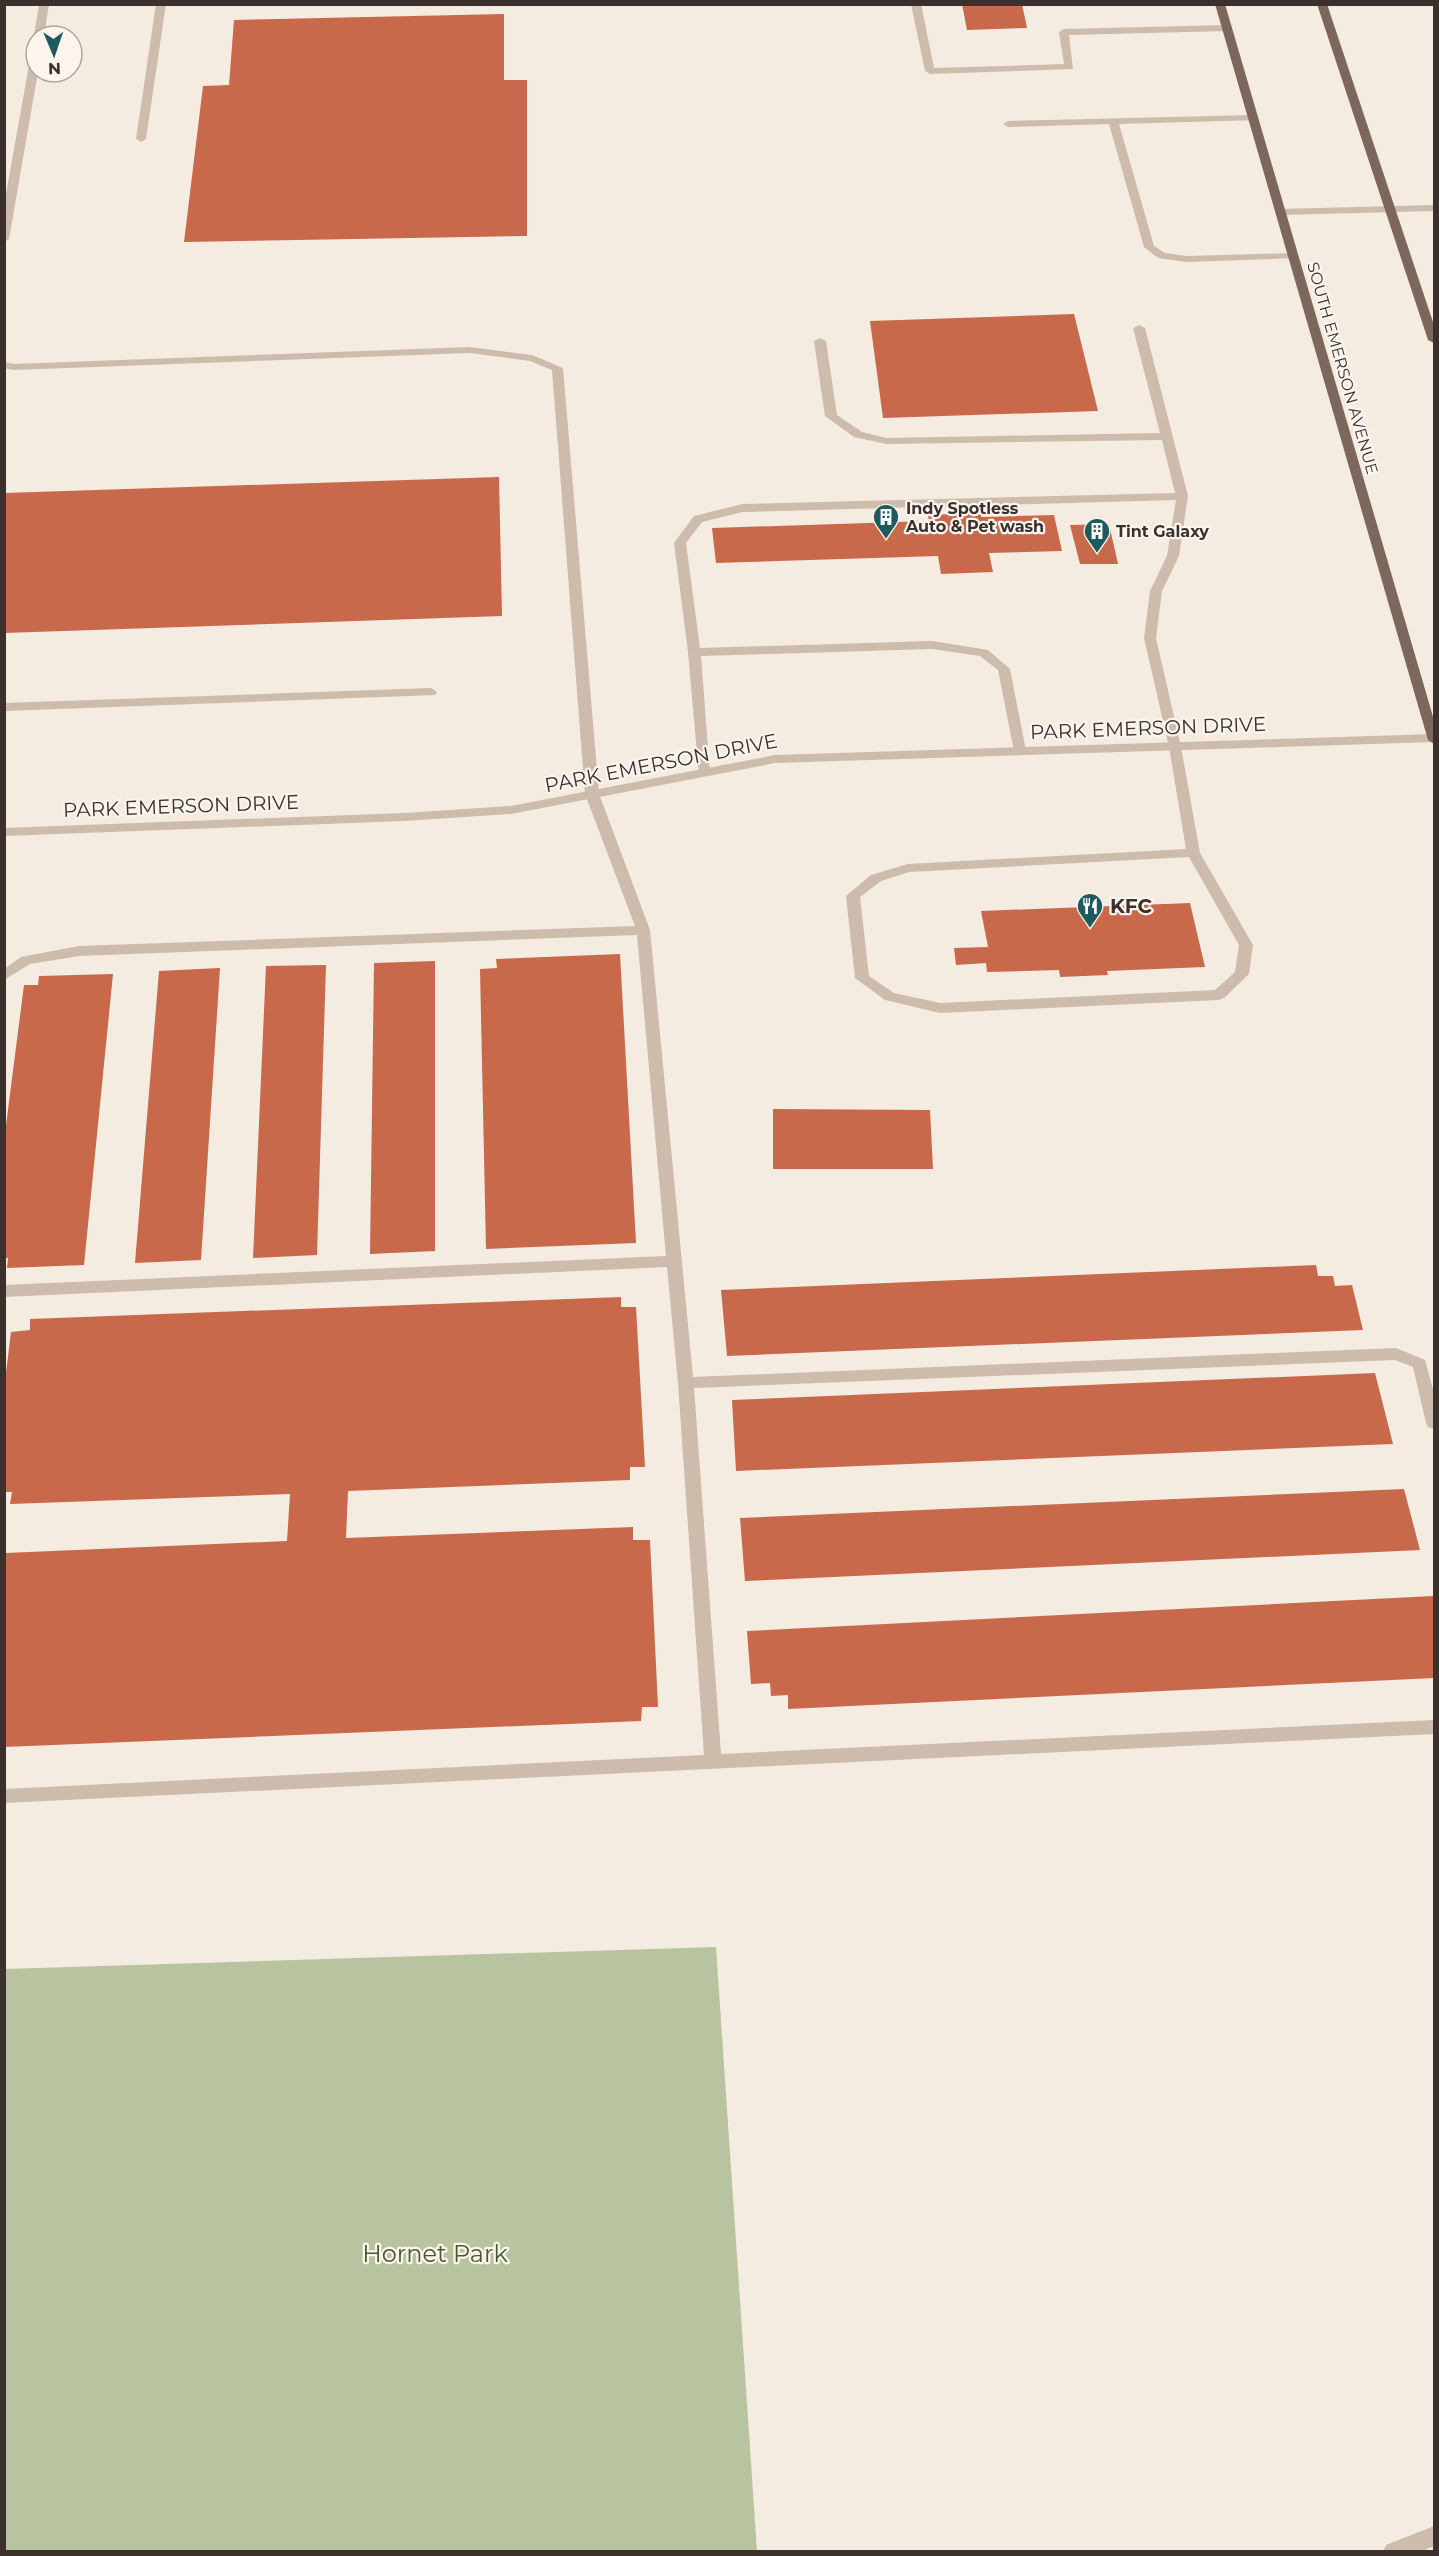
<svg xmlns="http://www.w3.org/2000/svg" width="1439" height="2556" font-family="Montserrat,sans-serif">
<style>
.green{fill:#b8c4a0}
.building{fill:#c8694b}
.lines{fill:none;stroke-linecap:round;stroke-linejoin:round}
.lane{fill:#cdbbac;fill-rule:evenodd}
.street{fill:#cdbbac;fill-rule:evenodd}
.primary{fill:#7d675c;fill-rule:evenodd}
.labels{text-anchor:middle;stroke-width:4.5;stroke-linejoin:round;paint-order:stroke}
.far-street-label{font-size:16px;fill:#3b302b;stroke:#fbf5ee}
.far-poi-label{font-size:16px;font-weight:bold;fill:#3b302b;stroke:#fbf5ee;text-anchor:start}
.street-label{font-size:20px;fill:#3b302b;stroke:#fbf5ee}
.poi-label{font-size:20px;font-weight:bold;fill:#3b302b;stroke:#fbf5ee;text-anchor:start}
.near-park-label{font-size:24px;fill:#4a5a2e;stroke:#fbf5ee}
</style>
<rect width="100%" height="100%" fill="#f4ebe1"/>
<path class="green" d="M 716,1947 L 757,2551 L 5,2551 L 5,1969 Z"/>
<path class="building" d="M 962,4 L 1022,4 L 1027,28 L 967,30 Z
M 504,14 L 504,80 L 527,80 L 527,236 L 184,242 L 203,86 L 229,85 L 234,20 Z
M 1074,314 L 1098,411 L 883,418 L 870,321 Z
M 499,477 L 502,616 L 4,633 L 4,493 Z
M 981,513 L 981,517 L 1054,515 L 1062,551 L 989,553 L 993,572 L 941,574 L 938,556 L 716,563 L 712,528 L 929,521 L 928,515 Z
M 1109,524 L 1118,564 L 1080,564 L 1070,525 Z
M 1190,903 L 1205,967 L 1107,971 L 1108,975 L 1060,977 L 1059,970 L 987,972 L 986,963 L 956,965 L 954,948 L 988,947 L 981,911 Z
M 620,954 L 636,1243 L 486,1249 L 480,969 L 497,968 L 496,959 Z
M 435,961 L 435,1251 L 370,1254 L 374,963 Z
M 326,965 L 317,1255 L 253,1258 L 266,966 Z
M 220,968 L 201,1260 L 135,1263 L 159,971 Z
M 113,974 L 84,1265 L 7,1268 L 8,1258 L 4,1258 L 4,1141 L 24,985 L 38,985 L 39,976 Z
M 773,1109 L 930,1110 L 933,1169 L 773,1169 Z
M 1316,1265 L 1318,1276 L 1333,1276 L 1335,1286 L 1352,1285 L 1363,1330 L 727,1356 L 721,1290 Z
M 621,1297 L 621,1307 L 636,1307 L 645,1467 L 630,1467 L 630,1480 L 348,1491 L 346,1538 L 633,1527 L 633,1540 L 650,1540 L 658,1707 L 642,1707 L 641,1721 L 4,1747 L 6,1553 L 287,1541 L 290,1494 L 10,1504 L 12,1492 L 4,1492 L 4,1389 L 11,1332 L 30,1330 L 30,1319 Z
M 1375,1373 L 1393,1444 L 736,1471 L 732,1400 Z
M 1404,1489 L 1420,1550 L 745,1581 L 740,1518 Z
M 1433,1596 L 1434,1678 L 788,1709 L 788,1695 L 771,1696 L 770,1683 L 751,1684 L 747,1631 Z"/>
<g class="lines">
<path class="lane" d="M 39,4 L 49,4 L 44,36 L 36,36 L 36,38 L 34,36 Z
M 156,4 L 166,4 L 146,139 L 141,142 L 136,139 Z
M 911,4 L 921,4 L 934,68 L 1064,64 L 1059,32 L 1064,29 L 1227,25 L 1232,28 L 1227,31 L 1069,35 L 1073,69 L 930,74 L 925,71 Z
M 36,51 L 36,72 L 38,72 L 9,239 L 4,242 L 4,205 L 31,54 Z
M 1253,115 L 1258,118 L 1257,120 L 1119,124 L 1154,246 L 1165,253 L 1187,256 L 1293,253 L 1297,254 L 1297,258 L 1187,262 L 1158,258 L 1144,247 L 1109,124 L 1008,127 L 1003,124 L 1008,121 Z
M 1139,325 L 1145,328 L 1188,496 L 1179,556 L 1162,591 L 1156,638 L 1181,747 L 1200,853 L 1253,945 L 1249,974 L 1224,998 L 1219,1000 L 940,1013 L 885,1000 L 855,978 L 846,896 L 871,875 L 908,864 L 1186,849 L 1169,747 L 1144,638 L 1150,591 L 1167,556 L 1176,500 L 742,512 L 702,522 L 686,543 L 700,648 L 932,641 L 988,650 L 1010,669 L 1026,751 L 1020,755 L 1014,751 L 998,670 L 980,656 L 932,649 L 701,656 L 710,773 L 709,776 L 699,776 L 688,652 L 674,543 L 694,516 L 742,504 L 1175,493 L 1162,440 L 886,444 L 854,437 L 825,416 L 814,341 L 820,338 L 826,341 L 837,415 L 862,432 L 886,438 L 1160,433 L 1133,328 ZM 1189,857 L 1239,945 L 1235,972 L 1215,990 L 940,1003 L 894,993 L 869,976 L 860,897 L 881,881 L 909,872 Z
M 470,347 L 532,355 L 563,368 L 599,794 L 650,930 L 693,1377 L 1396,1348 L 1425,1360 L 1434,1393 L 1434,1429 L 1428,1427 L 1426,1423 L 1413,1367 L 1395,1360 L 694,1388 L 721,1754 L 1434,1720 L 1434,1734 L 4,1803 L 4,1789 L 704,1755 L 678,1383 L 667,1267 L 4,1297 L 4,1285 L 666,1256 L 637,935 L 79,956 L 30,964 L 4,980 L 4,969 L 21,957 L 79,946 L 635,926 L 585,794 L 552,370 L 530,361 L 470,353 L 13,370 L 4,368 L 4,362 L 13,364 Z
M 431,688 L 437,692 L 435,695 L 4,711 L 4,703 Z
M 1434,2526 L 1434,2546 L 1420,2552 L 1383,2552 L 1386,2545 Z"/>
<path class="street" d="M 1434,205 L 1434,211 L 1280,215 L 1275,212 L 1280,209 Z
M 1434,734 L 1434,742 L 775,763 L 511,814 L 404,821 L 4,836 L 4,828 L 404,813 L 511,806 L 775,755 Z"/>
<path class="primary" d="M 1215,4 L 1225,4 L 1434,720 L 1434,744 L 1428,740 Z
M 1317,4 L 1327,4 L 1434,325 L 1434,343 L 1428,340 Z"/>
</g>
<defs>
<g id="building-pin" transform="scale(1.35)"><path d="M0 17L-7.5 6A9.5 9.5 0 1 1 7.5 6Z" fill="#1f5a5e" stroke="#fbf5ee"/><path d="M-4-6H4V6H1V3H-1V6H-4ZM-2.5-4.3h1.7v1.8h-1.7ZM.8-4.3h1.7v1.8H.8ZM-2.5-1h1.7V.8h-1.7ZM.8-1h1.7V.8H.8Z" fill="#fff"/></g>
<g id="restaurant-pin" transform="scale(1.35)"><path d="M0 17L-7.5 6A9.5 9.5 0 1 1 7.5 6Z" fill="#1f5a5e" stroke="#fbf5ee"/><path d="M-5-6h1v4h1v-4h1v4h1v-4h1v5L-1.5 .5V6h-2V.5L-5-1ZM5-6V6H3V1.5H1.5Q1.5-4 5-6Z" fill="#fff"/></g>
</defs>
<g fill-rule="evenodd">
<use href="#building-pin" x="886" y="517"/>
<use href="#building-pin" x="1097" y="531"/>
<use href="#restaurant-pin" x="1090" y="906"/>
</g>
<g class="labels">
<g class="far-street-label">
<text transform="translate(1343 368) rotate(74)" y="6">SOUTH EMERSON AVENUE</text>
</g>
<g class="far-poi-label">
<text x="906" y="514">Indy Spotless<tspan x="906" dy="18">Auto &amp; Pet wash</tspan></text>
<text x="1116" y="537">Tint Galaxy</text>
</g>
<g class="street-label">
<text transform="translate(1148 728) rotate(-2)" y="7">PARK EMERSON DRIVE</text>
<text transform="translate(661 763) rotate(-11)" y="7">PARK EMERSON DRIVE</text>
<text transform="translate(181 806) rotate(-2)" y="7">PARK EMERSON DRIVE</text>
</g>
<g class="poi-label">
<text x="1110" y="913">KFC</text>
</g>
<g class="near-park-label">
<text x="435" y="2262">Hornet Park</text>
</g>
</g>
<rect width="1439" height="2556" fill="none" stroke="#3b302b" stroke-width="12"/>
<g transform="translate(54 54) rotate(178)"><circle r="28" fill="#fbf5ee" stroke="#aea6a0" stroke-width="1.5"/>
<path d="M0-4.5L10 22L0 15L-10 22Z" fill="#1f5a5e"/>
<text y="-9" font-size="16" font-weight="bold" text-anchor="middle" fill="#3b302b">N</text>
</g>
</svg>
